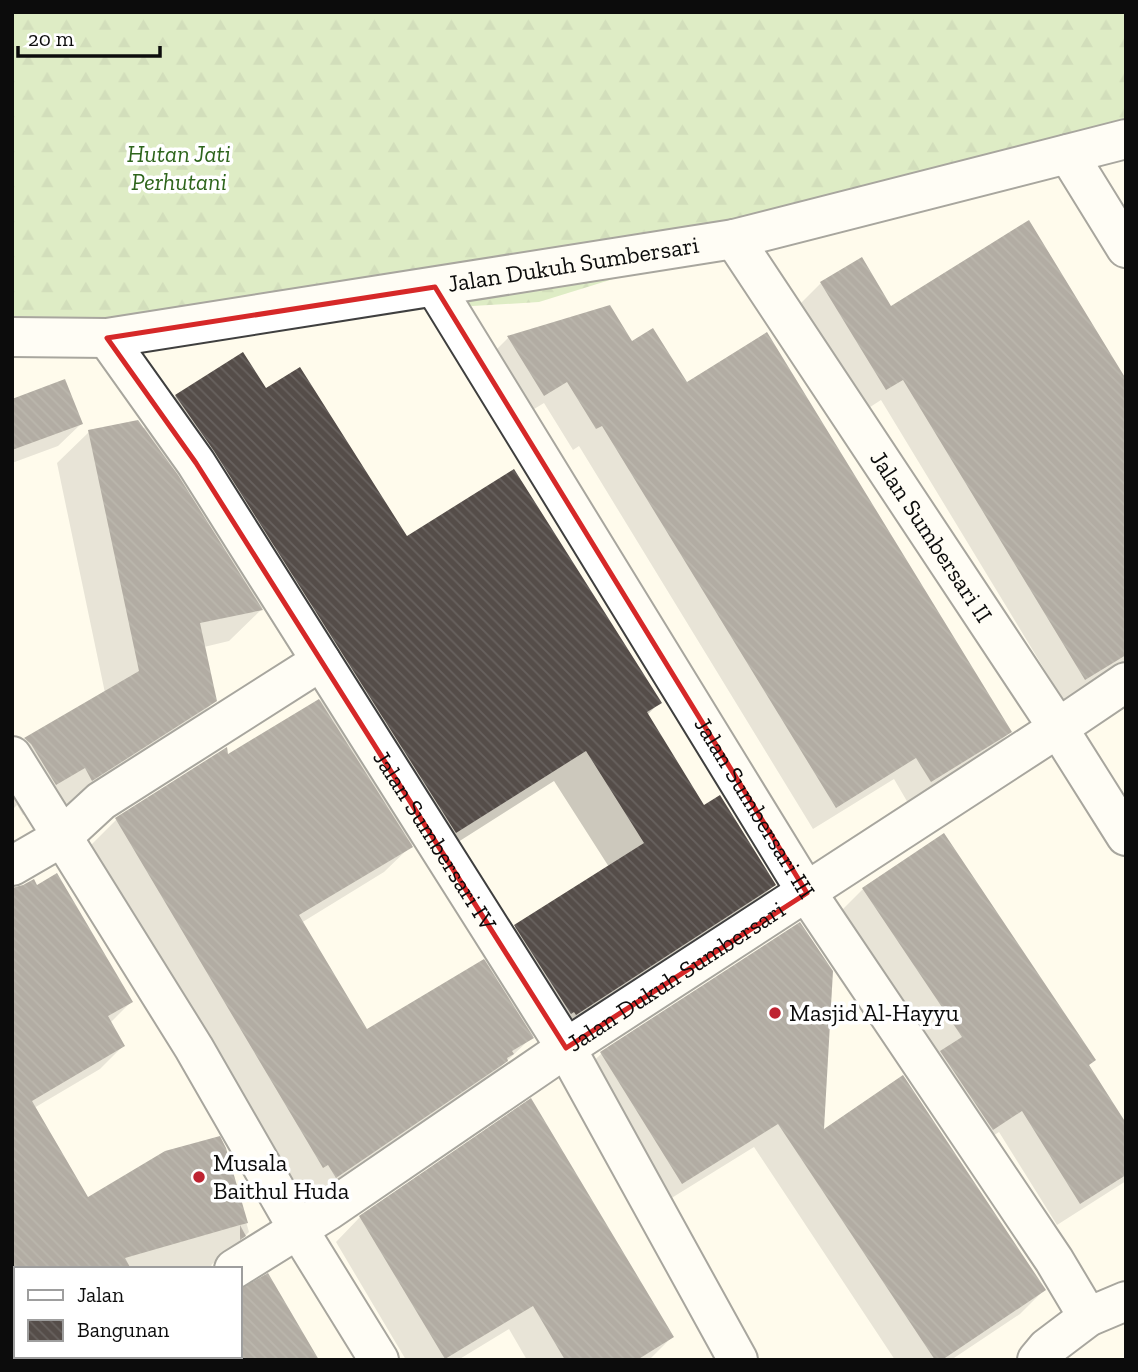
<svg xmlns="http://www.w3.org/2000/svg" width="1138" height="1372" font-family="'Zilla Slab',serif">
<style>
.forest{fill:url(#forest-firs)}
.shadow{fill:#0003;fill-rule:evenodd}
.building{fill:url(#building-back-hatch)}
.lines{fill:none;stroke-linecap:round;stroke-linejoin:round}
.minor-casing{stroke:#3f3f3f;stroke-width:42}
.minor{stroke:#fff;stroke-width:38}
.marked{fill:none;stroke:#d62828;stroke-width:5;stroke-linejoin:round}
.poi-dot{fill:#be2331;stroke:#fff;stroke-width:2.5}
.labels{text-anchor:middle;stroke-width:7;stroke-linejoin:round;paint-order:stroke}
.park-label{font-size:24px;font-style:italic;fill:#2e651c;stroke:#fff}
.street-label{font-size:24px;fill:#0c0c0c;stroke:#fff}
.poi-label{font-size:24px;fill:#0c0c0c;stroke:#fff;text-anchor:start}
</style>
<defs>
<pattern id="forest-firs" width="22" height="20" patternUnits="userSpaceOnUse" patternTransform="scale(1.75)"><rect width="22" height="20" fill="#b7da95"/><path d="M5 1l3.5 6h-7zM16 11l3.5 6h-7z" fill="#9cba7f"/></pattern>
<pattern id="building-back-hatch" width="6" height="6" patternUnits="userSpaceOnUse" patternTransform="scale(1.75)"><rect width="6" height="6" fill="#554d49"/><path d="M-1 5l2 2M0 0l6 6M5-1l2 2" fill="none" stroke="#68625f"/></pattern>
</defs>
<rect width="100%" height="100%" fill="#fffbec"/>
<path class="forest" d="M 12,12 L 1126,12 L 1126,120 L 539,302 L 12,334 Z"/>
<path class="shadow" d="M 821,283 L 891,308 L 1126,382 L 1126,661 L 1063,700 L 881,400 L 864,411 L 799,305 Z
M 609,307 L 632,344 L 687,384 L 1010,732 L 988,754 L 908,803 L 894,779 L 813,829 L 579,446 L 573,450 L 544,403 L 521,417 L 486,360 L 508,338 Z
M 266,391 L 407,539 L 660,702 L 647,715 L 703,808 L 774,885 L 743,916 L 539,1044 L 534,1035 L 480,1087 L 310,1203 L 302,1190 L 297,1193 L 90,846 L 116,820 L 226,750 L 227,757 L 321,700 L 263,608 L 229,641 L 204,647 L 215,701 L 183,733 L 60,811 L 52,798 L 23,815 L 17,805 L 12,810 L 12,752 L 25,740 L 105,693 L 57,463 L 89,432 L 143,429 L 176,396 ZM 554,781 L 609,867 L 515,927 L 485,958 L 486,959 L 366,1032 L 301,923 L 384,872 L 413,844 L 425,863 Z
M 12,401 L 81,424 L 58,446 L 12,463 Z
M 12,889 L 131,1002 L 110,1023 L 123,1046 L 100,1069 L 34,1108 L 87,1199 L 225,1149 L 249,1232 L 225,1256 L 212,1264 L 210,1269 L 16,1269 L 16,1338 L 12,1332 Z
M 863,889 L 1088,1066 L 1126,1126 L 1126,1181 L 1057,1225 L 999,1132 L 970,1151 L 841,911 Z
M 800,924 L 822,1132 L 1044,1290 L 1020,1314 L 951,1360 L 895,1360 L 754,1147 L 657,1207 L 577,1077 L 601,1054 Z
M 360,1217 L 672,1337 L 649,1360 L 527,1360 L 509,1329 L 458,1360 L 406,1360 L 336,1242 Z
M 246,1289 L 305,1360 L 80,1360 L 65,1357 L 60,1360 L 36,1360 L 34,1356 L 240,1356 L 240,1291 Z"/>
<path class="building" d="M 1029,220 L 1126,379 L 1126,655 L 1085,680 L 903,380 L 886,390 L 820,282 L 862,257 L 891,306 Z
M 610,305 L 632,341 L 653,328 L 687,382 L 767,332 L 1012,732 L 931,782 L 916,758 L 836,808 L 602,426 L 596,429 L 567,382 L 544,396 L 507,336 Z
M 243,352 L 266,388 L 300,367 L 407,536 L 514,469 L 662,703 L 647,712 L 704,805 L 720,795 L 776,885 L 576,1015 L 574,1012 L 571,1014 L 514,925 L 644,843 L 586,751 L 456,833 L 214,451 L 175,395 Z
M 65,379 L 83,424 L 12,450 L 12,399 Z
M 138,420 L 178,475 L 263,610 L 200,623 L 217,701 L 92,781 L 85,768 L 56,785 L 31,744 L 24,738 L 139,671 L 88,430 Z
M 319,699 L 413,847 L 299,915 L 367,1029 L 484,959 L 534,1038 L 512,1051 L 514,1054 L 507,1058 L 508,1061 L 336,1178 L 328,1165 L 323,1168 L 115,818 L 227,747 L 228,754 Z
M 944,833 L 1096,1060 L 1089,1065 L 1126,1123 L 1126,1175 L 1080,1204 L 1022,1111 L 993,1130 L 940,1051 L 962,1037 L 862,888 Z
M 57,873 L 133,1002 L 108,1016 L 125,1046 L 32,1101 L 88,1197 L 165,1151 L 220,1136 L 226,1148 L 248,1223 L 240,1225 L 246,1236 L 240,1240 L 240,1225 L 125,1258 L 131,1269 L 12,1269 L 12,888 L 23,885 L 34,879 L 37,885 Z
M 800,922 L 833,971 L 824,1129 L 903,1075 L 1046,1290 L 942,1360 L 935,1360 L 778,1124 L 682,1184 L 600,1052 Z
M 531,1098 L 674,1337 L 637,1360 L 565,1360 L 533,1306 L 445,1359 L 359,1216 Z
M 268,1273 L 319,1360 L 240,1360 L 240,1289 Z"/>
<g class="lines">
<g class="minor-casing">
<g id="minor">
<path d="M 1068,154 L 1126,248"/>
<path id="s1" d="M 734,239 L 1058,728 L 1126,836"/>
<path id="s2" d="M 435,287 L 807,893 L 1054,1260 L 1088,1317"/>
<path id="s3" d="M 12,337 L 107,338 L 734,239 L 1126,139"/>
<path id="s4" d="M 107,338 L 196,463 L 566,1048 L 738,1360"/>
<path d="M 12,756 L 194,1048 L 298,1229 L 379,1360"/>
<path d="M 12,866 L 62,837 L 101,801 L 321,661"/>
<path id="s5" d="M 234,1269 L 329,1210 L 566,1048 L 1058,728 L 1126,682"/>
<path d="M 88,1360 L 93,1356"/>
<path d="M 1037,1360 L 1047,1348 L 1088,1317 L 1126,1301"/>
</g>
</g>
<use href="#minor" class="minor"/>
</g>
<path d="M0 0H1138V1372H0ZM 435,287 L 807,893 L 566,1048 L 196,463 L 107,338 Z" fill="#fffbec" fill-opacity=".55" fill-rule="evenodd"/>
<path class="marked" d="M 435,287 L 807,893 L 566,1048 L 196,463 L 107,338 Z"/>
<g class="poi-dot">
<circle cx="775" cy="1013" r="7"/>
<circle cx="199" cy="1177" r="7"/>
</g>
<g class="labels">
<g class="park-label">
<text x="179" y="162">Hutan Jati<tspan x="179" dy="28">Perhutani</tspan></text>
</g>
<g class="street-label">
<text dy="8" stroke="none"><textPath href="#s3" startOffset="567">Jalan Dukuh Sumbersari</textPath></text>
<text dy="8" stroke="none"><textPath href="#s1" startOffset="357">Jalan Sumbersari II</textPath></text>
<text dy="8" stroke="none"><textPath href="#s2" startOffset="611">Jalan Sumbersari III</textPath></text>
<text dy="8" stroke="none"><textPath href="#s4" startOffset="600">Jalan Sumbersari IV</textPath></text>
<text dy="8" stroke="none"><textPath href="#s5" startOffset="530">Jalan Dukuh Sumbersari</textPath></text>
</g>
<g class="poi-label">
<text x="789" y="1021">Masjid Al-Hayyu</text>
<text x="213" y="1171">Musala<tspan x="213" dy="28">Baithul Huda</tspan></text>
</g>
</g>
<rect width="1138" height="1372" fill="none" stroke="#0c0c0c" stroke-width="28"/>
<rect x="14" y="1267" width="228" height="91" fill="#ffffff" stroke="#9e9e9e" stroke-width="2"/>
<rect x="28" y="1290" width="35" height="10" fill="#ffffff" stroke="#9e9e9e" stroke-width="2"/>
<text x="77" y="1302" font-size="21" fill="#0c0c0c">Jalan</text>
<rect x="28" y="1320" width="35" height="21" fill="url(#building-back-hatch)" stroke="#9e9e9e" stroke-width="2"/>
<text x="77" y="1337" font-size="21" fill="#0c0c0c">Bangunan</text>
<path d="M18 46v10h142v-10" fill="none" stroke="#0c0c0c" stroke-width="3.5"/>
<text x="28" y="46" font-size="21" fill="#0c0c0c" stroke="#ffffff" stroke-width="5" paint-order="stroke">20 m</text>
</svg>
